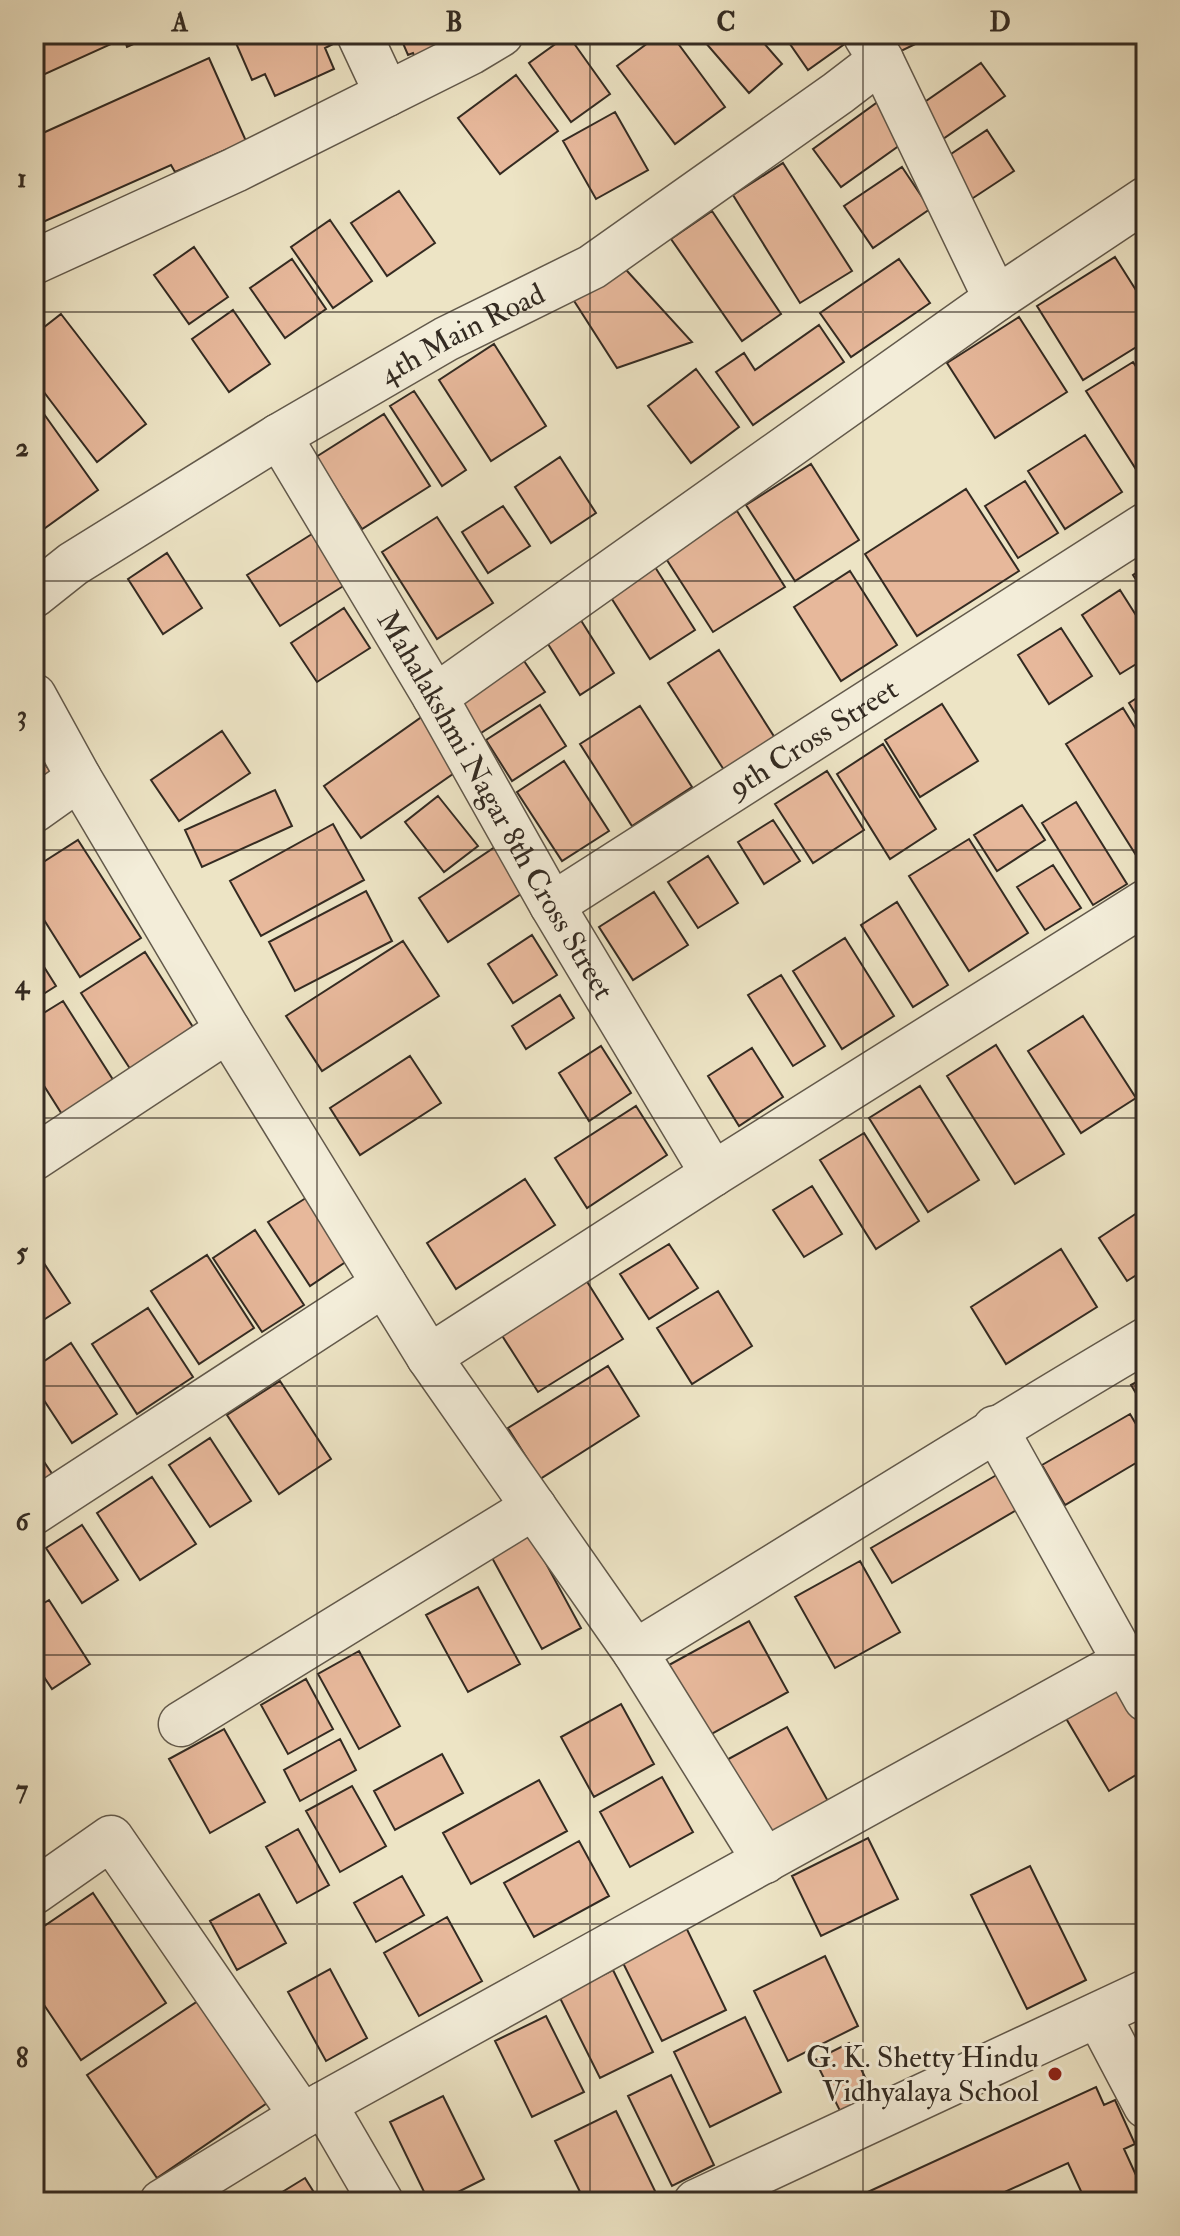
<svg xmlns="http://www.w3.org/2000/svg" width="1180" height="2236" font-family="'IM FELL Double Pica',serif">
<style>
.building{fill:#e7b89b;stroke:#342b22;stroke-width:2}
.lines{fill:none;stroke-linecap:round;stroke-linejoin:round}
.minor-casing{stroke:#62594b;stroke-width:47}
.minor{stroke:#f3edd9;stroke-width:44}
.grid{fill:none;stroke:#342b22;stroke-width:2;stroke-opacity:0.55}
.poi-dot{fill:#8f2418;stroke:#f3edd9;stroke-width:3}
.labels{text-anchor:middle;stroke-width:6;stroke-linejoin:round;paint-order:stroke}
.street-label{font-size:30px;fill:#342b22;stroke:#f3edd9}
.poi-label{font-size:30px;fill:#342b22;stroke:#f3edd9;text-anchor:end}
.neatline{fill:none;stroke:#342b22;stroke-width:3}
.grid-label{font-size:26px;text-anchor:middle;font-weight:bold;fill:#342b22}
</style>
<rect width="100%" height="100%" fill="#ede4c5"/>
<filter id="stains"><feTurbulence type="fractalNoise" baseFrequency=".0025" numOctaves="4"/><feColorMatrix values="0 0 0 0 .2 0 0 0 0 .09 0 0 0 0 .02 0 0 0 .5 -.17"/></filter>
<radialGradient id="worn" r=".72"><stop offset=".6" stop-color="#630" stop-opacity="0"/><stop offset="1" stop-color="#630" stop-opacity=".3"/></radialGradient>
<path class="building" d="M 34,34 L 156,34 L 127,47 L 124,38 L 34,79 Z
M 232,34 L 333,34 L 337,42 L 325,48 L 334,69 L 275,96 L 265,74 L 252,80 Z
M 399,34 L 480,34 L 417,62 L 413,53 L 408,55 Z
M 660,34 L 671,34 L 725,107 L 675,144 L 617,66 Z
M 698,34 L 756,34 L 782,64 L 749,93 Z
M 783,34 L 850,34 L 853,38 L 808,70 Z
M 890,34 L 936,34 L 899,52 Z
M 568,35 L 610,94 L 571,122 L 529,63 Z
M 209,58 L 246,141 L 175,172 L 171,165 L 34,226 L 34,137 Z
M 981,63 L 1005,96 L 940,141 L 916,108 Z
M 516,75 L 558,131 L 500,174 L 458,118 Z
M 879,101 L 907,140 L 841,187 L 813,149 Z
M 615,112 L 648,170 L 596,199 L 563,141 Z
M 987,130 L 1014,171 L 964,204 L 936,164 Z
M 783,163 L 852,271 L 800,303 L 733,195 Z
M 902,167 L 930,209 L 873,248 L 844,206 Z
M 399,191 L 435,243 L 387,276 L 351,223 Z
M 712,211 L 781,314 L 742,341 L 671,239 Z
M 330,220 L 372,281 L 333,308 L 291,247 Z
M 194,247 L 228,297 L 189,324 L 154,275 Z
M 1115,257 L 1146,306 L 1146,341 L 1083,380 L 1037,306 Z
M 292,259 L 326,309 L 285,338 L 250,288 Z
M 899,259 L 930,303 L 851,357 L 820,313 Z
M 618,261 L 692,342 L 617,368 L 569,293 Z
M 233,310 L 270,364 L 229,392 L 192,339 Z
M 61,314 L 146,424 L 97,462 L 34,379 L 34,335 Z
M 1019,317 L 1067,392 L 995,438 L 947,363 Z
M 819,325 L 844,362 L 753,425 L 716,372 L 744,353 L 755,370 Z
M 494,344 L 546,426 L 491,461 L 439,380 Z
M 1133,362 L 1146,382 L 1146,485 L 1086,391 Z
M 696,369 L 739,427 L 691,463 L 648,406 Z
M 414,391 L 466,470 L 442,486 L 390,406 Z
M 34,400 L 98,490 L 34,536 Z
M 384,414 L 430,486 L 362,529 L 316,457 Z
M 1085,435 L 1122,492 L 1065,529 L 1028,471 Z
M 560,457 L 596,513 L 551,543 L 515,487 Z
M 811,464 L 859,540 L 795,581 L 746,505 Z
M 1025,481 L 1058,533 L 1018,558 L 985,506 Z
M 966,489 L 1019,571 L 917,636 L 865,554 Z
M 503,506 L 530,546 L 488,573 L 462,532 Z
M 737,511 L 785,587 L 713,632 L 665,557 Z
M 437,517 L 493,603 L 437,639 L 382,552 Z
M 323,527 L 356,578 L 280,626 L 247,575 Z
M 167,553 L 202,608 L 163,634 L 128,579 Z
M 1146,566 L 1146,595 L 1133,575 Z
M 655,567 L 695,630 L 650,659 L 610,596 Z
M 850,571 L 897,645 L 841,681 L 794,607 Z
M 1120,590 L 1146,631 L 1146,658 L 1120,674 L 1082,615 Z
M 344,608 L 370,648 L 317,682 L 291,643 Z
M 577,614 L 614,673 L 580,695 L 543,636 Z
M 1061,628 L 1092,676 L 1049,704 L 1018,655 Z
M 719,650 L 775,738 L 724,770 L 668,683 Z
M 520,655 L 545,692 L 473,738 L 449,701 Z
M 1146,692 L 1146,731 L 1129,703 Z
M 942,704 L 978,761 L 920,797 L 885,740 Z
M 540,705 L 566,746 L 512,781 L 486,740 Z
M 640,706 L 692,787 L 632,826 L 580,744 Z
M 1123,708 L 1146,745 L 1146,871 L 1066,744 Z
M 423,716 L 460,769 L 361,838 L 324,786 Z
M 222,731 L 250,773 L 179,821 L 151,780 Z
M 883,744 L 936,829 L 890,859 L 837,774 Z
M 34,749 L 58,782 L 34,800 Z
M 564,761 L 609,831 L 562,861 L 517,792 Z
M 827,771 L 864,830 L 813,863 L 775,804 Z
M 275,790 L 292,826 L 202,867 L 185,830 Z
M 438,796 L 478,846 L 444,872 L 405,822 Z
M 1076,802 L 1127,884 L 1093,905 L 1042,823 Z
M 1022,805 L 1045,840 L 997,871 L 974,835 Z
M 773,820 L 800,861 L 764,884 L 738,842 Z
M 333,824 L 364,880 L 261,936 L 230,881 Z
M 969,839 L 1028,933 L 969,971 L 909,876 Z
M 78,840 L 141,938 L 80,977 L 34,904 L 34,868 Z
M 495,847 L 524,892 L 448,942 L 419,898 Z
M 708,856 L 738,903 L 698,928 L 668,882 Z
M 1053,865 L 1081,908 L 1045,930 L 1017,887 Z
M 366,891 L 392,941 L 295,991 L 269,942 Z
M 654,892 L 688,945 L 633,980 L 599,927 Z
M 897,902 L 948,985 L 913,1007 L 861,925 Z
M 532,935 L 557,975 L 513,1003 L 488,964 Z
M 845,938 L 894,1016 L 842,1049 L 793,971 Z
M 403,941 L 439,996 L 322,1071 L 286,1016 Z
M 34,951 L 56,986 L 34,1000 Z
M 145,952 L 200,1038 L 136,1078 L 81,993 Z
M 781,975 L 825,1046 L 793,1066 L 748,995 Z
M 560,995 L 574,1018 L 526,1049 L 512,1026 Z
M 63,1001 L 117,1086 L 65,1119 L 34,1070 L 34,1019 Z
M 1083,1016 L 1136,1098 L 1081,1133 L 1028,1051 Z
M 996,1045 L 1064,1154 L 1015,1184 L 947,1076 Z
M 601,1046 L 631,1093 L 589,1121 L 559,1073 Z
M 752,1048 L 783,1097 L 739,1126 L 708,1076 Z
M 410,1056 L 441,1103 L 360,1155 L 330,1108 Z
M 920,1086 L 979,1180 L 928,1212 L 869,1118 Z
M 636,1106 L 667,1155 L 587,1208 L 555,1158 Z
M 864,1133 L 919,1221 L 876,1249 L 820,1160 Z
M 525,1179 L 555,1225 L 456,1289 L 427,1243 Z
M 812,1186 L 842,1234 L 804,1257 L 773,1210 Z
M 309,1196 L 350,1259 L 310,1286 L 268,1222 Z
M 1146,1207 L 1146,1269 L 1127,1281 L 1099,1238 Z
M 255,1230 L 304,1305 L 262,1332 L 213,1258 Z
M 669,1244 L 698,1288 L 649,1319 L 620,1274 Z
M 34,1248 L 70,1303 L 34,1326 Z
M 1061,1249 L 1097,1307 L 1006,1364 L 971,1307 Z
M 207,1255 L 254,1328 L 199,1364 L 151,1291 Z
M 586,1280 L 623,1339 L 538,1392 L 501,1334 Z
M 718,1291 L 752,1346 L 692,1384 L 657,1328 Z
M 148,1308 L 193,1377 L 137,1414 L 92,1344 Z
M 71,1343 L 117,1414 L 72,1443 L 34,1385 L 34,1368 Z
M 608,1366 L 639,1416 L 540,1479 L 508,1428 Z
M 1146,1377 L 1146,1410 L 1131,1385 Z
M 280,1381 L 331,1459 L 279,1494 L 227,1415 Z
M 1130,1414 L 1146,1441 L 1146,1457 L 1065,1505 L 1042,1465 Z
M 210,1438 L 251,1501 L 210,1527 L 169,1465 Z
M 34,1447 L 57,1481 L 34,1496 Z
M 1000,1473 L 1020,1508 L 892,1583 L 871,1548 Z
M 152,1477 L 196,1544 L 140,1580 L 97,1513 Z
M 82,1525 L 118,1580 L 82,1603 L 46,1548 Z
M 530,1534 L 581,1628 L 542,1649 L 491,1556 Z
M 860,1561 L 900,1632 L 835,1668 L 795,1597 Z
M 478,1587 L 520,1664 L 468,1692 L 426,1615 Z
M 49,1600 L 90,1664 L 52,1689 L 34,1662 L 34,1609 Z
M 749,1621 L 788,1692 L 708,1736 L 669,1665 Z
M 359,1651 L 400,1726 L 359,1749 L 318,1674 Z
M 306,1679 L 333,1729 L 288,1754 L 261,1705 Z
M 1118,1684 L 1146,1731 L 1146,1769 L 1109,1791 L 1064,1715 Z
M 621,1704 L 654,1764 L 594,1797 L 561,1737 Z
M 787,1727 L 829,1803 L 765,1838 L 723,1762 Z
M 224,1729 L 265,1802 L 210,1833 L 169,1759 Z
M 340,1739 L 356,1770 L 300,1801 L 284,1770 Z
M 442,1754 L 463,1793 L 395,1830 L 374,1791 Z
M 662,1777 L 693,1832 L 630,1867 L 600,1812 Z
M 539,1780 L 567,1831 L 471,1884 L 443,1833 Z
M 352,1786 L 386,1846 L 340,1872 L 306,1811 Z
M 298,1829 L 329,1885 L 297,1903 L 266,1847 Z
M 868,1838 L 898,1899 L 821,1936 L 792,1876 Z
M 579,1841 L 609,1896 L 534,1937 L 504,1883 Z
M 1030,1866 L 1086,1980 L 1027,2009 L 971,1895 Z
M 402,1876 L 424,1915 L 376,1942 L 354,1903 Z
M 93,1893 L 166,2003 L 81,2060 L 34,1990 L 34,1933 Z
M 259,1894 L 286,1943 L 237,1970 L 210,1921 Z
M 447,1917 L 482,1981 L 419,2016 L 384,1953 Z
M 681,1917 L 726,2010 L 662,2041 L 616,1949 Z
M 825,1956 L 858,2026 L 788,2061 L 754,1991 Z
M 330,1969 L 367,2038 L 326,2061 L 288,1992 Z
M 613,1970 L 653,2052 L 600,2078 L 559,1996 Z
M 204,1997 L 273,2099 L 157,2178 L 87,2075 Z
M 546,2016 L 584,2092 L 532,2117 L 495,2041 Z
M 745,2017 L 781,2092 L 710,2127 L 674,2052 Z
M 849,2043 L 877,2103 L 844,2119 L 815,2060 Z
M 671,2075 L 714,2165 L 672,2186 L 628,2096 Z
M 1096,2087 L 1104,2105 L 1115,2100 L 1135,2144 L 1124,2149 L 1146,2197 L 1146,2202 L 1086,2202 L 1068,2163 L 983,2202 L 846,2202 Z
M 443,2096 L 484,2179 L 438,2202 L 429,2202 L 390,2122 Z
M 616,2111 L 656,2193 L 638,2202 L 585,2202 L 555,2141 Z
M 305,2178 L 320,2202 L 266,2202 Z"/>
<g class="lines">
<g class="minor-casing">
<g id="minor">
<path d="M 359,34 L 387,94"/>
<path d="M 866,36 L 881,60 L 996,299"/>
<path d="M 34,262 L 235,170 L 471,52 L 501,34"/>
<path id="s1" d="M 279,436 L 435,697 L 552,905 L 713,1174"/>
<path id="s2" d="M 34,595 L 73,564 L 279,436 L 446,339 L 592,267 L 838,93 L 881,60"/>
<path d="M 34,696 L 79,778 L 228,1030 L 429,1357 L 635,1652 L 765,1861"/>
<path d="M 435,697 L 996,299 L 1146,199"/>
<path d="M 34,810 L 79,778"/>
<path id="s3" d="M 552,905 L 1146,525"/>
<path d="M 34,1158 L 228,1030"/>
<path d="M 429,1357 L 713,1174 L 1146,902"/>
<path d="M 995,1428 L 1146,1699"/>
<path d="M 34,1512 L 384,1284"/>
<path d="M 635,1652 C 806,1548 974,1441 1146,1340"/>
<path d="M 181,1724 L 534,1507"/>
<path d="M 34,1892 L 111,1838 L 302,2116"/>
<path d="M 1098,2015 L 1146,2106"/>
<path d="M 324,2104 L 381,2202"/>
<path d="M 162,2202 L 302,2116 L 1124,1662"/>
<path d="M 696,2202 L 1146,1992"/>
</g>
</g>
<use href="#minor" class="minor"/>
</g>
<path class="grid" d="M 317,34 L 317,2202M 590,34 L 590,2202M 863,34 L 863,2202M 34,312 L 1146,312M 34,581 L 1146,581M 34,850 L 1146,850M 34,1118 L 1146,1118M 34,1386 L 1146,1386M 34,1655 L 1146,1655M 34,1924 L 1146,1924"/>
<circle class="poi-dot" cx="1055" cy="2074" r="8"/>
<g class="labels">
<g class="street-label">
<text dy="10" stroke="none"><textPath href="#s2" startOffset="502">4th Main Road</textPath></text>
<text dy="10" stroke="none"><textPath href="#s3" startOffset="310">9th Cross Street</textPath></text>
<text dy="10" stroke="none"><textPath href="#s1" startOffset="428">Mahalakshmi Nagar 8th Cross Street</textPath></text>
</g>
<g class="poi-label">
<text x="1039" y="2067">G. K. Shetty Hindu<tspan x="1039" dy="34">Vidhyalaya School</tspan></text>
</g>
</g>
<rect width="1180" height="2236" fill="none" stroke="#ede4c5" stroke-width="88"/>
<rect x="44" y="44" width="1092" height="2148" class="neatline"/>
<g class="grid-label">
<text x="180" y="31">A</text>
<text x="454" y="31">B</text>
<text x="726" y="31">C</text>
<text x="1000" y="31">D</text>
<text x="22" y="187">1</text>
<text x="22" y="456">2</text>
<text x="22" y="724">3</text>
<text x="22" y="993">4</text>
<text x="22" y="1261">5</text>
<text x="22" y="1530">6</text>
<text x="22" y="1798">7</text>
<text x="22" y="2067">8</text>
</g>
<rect width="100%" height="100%" filter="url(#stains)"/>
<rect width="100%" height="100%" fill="url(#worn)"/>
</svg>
